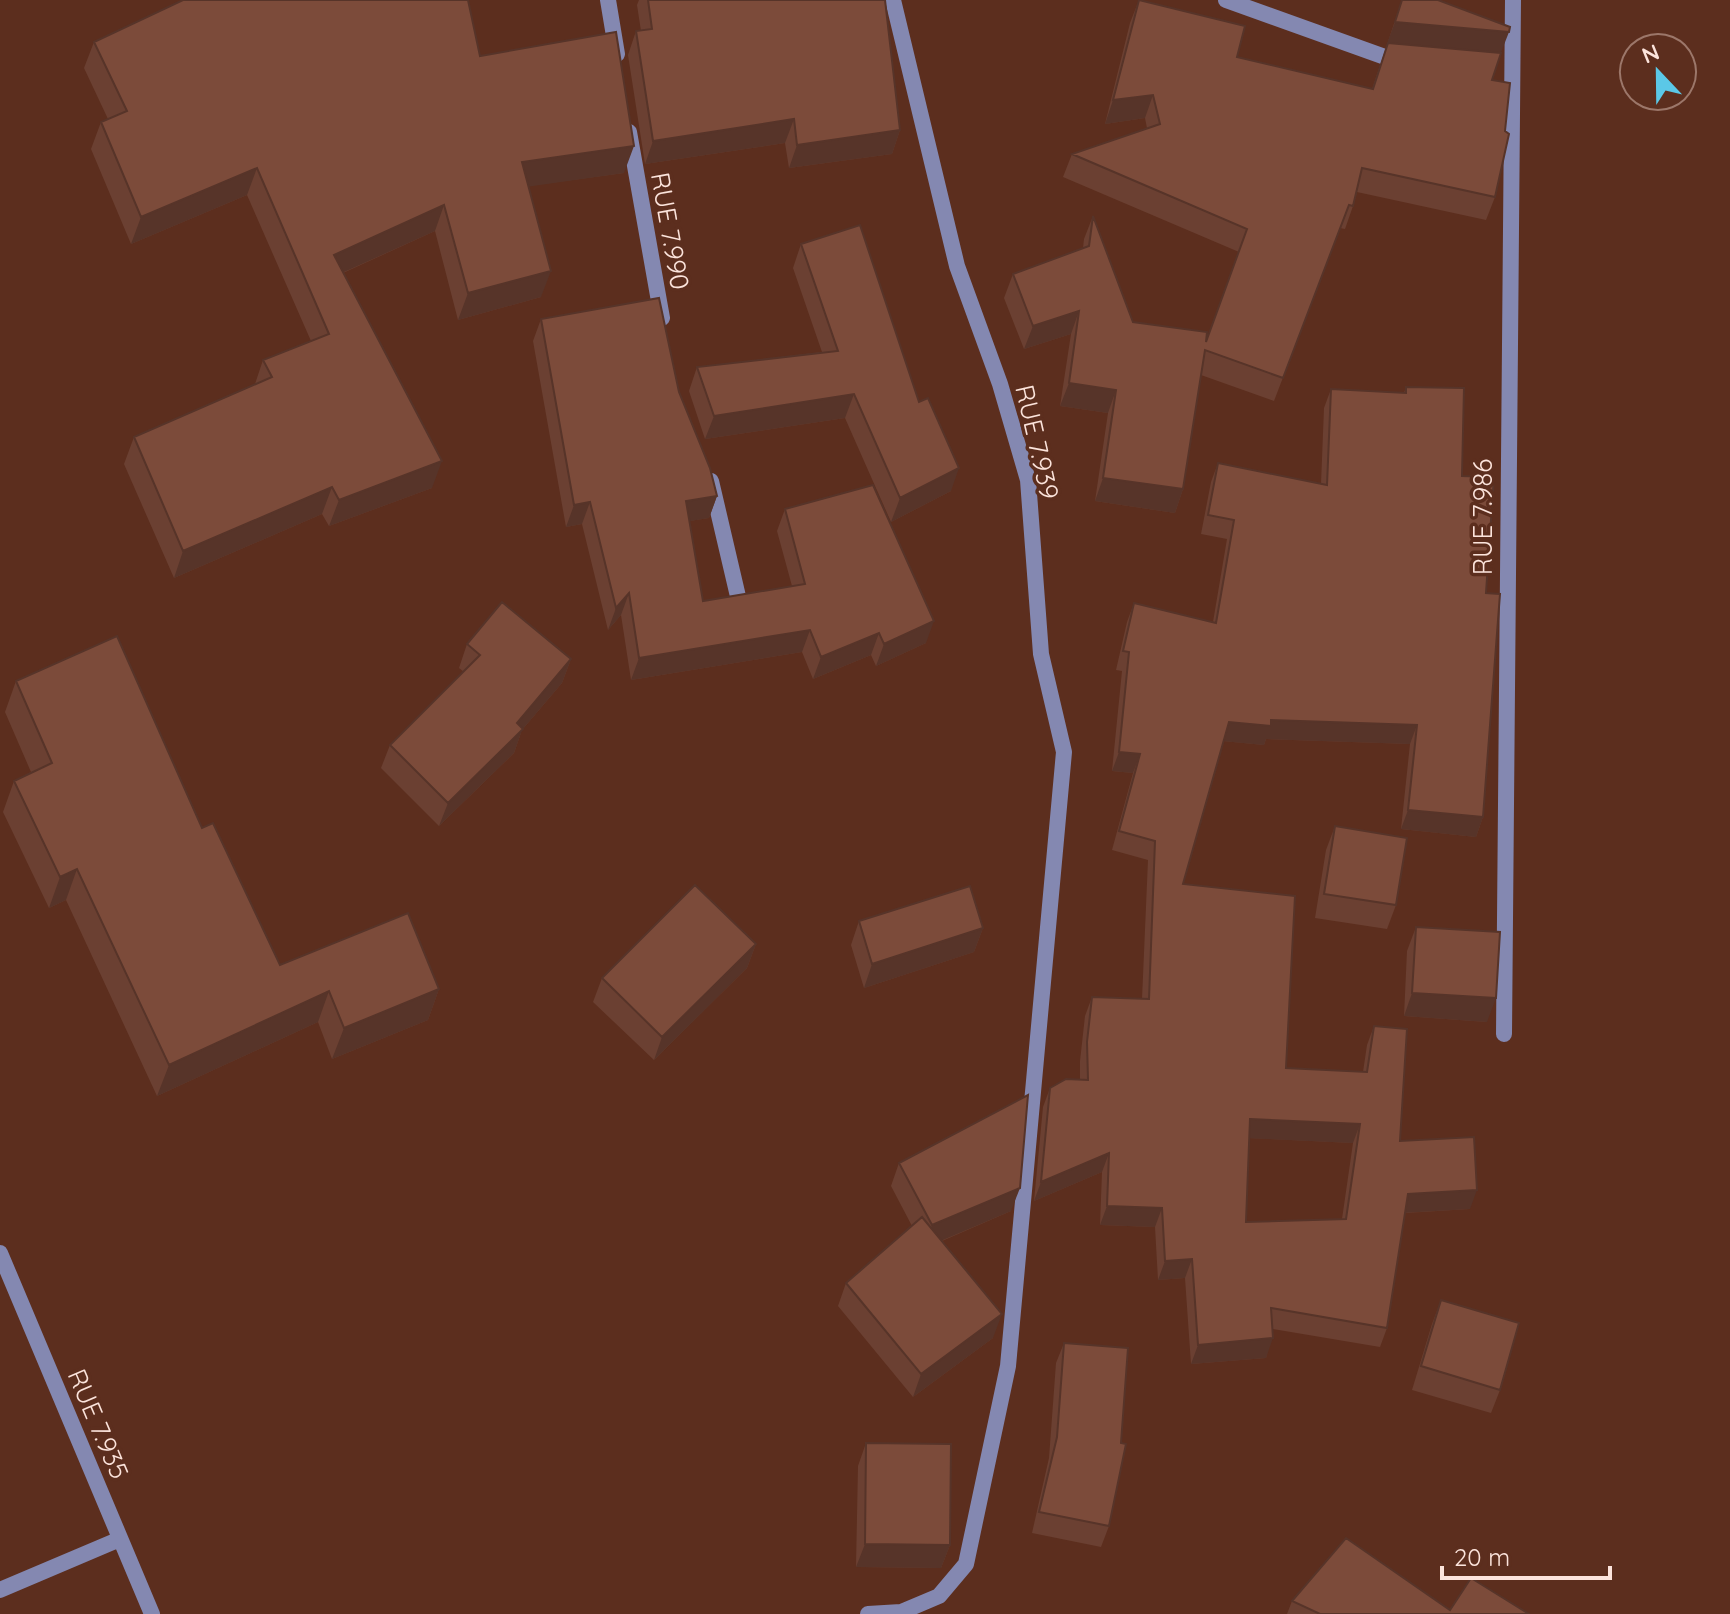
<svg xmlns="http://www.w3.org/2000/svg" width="1730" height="1614" font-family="Quicksand,sans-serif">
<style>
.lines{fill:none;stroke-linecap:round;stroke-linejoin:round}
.minor{stroke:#8488b1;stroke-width:16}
.wall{fill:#6b4032;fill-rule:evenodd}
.shaded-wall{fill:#573429}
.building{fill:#7c4b3a;stroke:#573429;stroke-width:2;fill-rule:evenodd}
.labels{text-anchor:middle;stroke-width:7;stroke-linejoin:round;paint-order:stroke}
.street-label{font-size:26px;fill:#fce4dc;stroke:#5c2e1e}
</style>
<rect width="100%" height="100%" fill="#5c2e1e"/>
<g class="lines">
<path class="minor" d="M 608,0 L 617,54
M 1226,0 L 1385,57 L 1404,58
M 629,132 L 662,318
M 711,481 L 740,605
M 1504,1034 L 1513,0
M 0,1253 L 152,1614
M 0,1590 L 120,1539
M 868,1614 L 901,1612 L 939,1596 L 966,1564 L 1008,1366 L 1064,752 L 1041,654 L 1028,480 L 1000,384 L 957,266 L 893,0"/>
</g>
<path class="wall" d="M 639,0 L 885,0 L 900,130 L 892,154 L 789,168 L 785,143 L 645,164 L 628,55 L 636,31 L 641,31 L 637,5 Z
M 1139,0 L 1237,57 L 1372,89 L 1402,0 L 1501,53 L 1492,80 L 1495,197 L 1486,220 L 1357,192 L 1353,206 L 1345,229 L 1340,228 L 1274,401 L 1201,375 L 1183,489 L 1175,513 L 1095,501 L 1108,413 L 1060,406 L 1071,334 L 1024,349 L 1004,298 L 1013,274 L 1083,248 L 1084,239 L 1093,216 L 1133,322 L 1206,342 L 1239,252 L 1063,177 L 1072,154 L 1147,128 L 1145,118 L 1105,124 L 1130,23 Z
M 94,42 L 480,56 L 624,173 L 528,186 L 541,297 L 458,320 L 435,231 L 343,273 L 432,488 L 329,526 L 322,514 L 174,578 L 124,464 L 134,437 L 255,384 L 263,360 L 311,341 L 247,195 L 131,244 L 91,149 L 101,122 L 108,119 L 84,68 Z
M 801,244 L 919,402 L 951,491 L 891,522 L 845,418 L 705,439 L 689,391 L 697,367 L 822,352 L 793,268 Z
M 541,319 L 679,392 L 717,496 L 709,518 L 689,521 L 703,601 L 792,586 L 777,531 L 785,509 L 926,643 L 876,666 L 871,655 L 813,679 L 802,652 L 631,680 L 621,615 L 608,630 L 582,524 L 566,527 L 533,341 Z
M 1406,387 L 1462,476 L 1486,593 L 1483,817 L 1476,837 L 1401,829 L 1410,744 L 1266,739 L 1264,745 L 1223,741 L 1183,884 L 1286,1068 L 1363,1072 L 1367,1045 L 1374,1026 L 1400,1141 L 1470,1209 L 1405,1213 L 1387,1328 L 1380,1347 L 1273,1329 L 1266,1358 L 1191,1364 L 1185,1278 L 1158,1280 L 1155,1227 L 1100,1225 L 1102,1172 L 1034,1201 L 1043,1107 L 1050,1088 L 1080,1080 L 1080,1061 L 1085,1016 L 1092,997 L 1142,999 L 1148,860 L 1112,850 L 1133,773 L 1112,771 L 1122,671 L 1116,670 L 1127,622 L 1134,603 L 1213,622 L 1227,539 L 1201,534 L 1211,482 L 1218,463 L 1321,484 L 1324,408 L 1331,389 L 1404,393 ZM 1249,1138 L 1353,1143 L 1342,1219 L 1246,1222 Z
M 467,644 L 571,659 L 562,683 L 522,730 L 514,753 L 439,826 L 381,768 L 390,745 L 464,672 L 459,668 Z
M 16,681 L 202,828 L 280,965 L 439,989 L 428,1020 L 332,1059 L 318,1022 L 157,1096 L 66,900 L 49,908 L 3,812 L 14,781 L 31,772 L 5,712 Z
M 1335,826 L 1396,905 L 1387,929 L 1315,918 L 1326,850 Z
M 859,921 L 983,928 L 974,952 L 864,988 L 851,945 Z
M 1416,927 L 1487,1022 L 1404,1016 L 1407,951 Z
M 756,944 L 747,968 L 654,1060 L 593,1002 L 602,978 Z
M 899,1163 L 1011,1211 L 942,1241 L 993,1338 L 913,1397 L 838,1306 L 846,1283 L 912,1226 L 891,1186 Z
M 1441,1300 L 1500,1390 L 1491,1413 L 1412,1390 L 1432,1324 Z
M 1064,1343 L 1121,1443 L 1109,1526 L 1101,1547 L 1032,1533 L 1049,1458 L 1056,1363 Z
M 866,1443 L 950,1545 L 941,1568 L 856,1567 L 858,1466 Z
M 1292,1601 L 1529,1614 L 1287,1614 Z"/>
<path class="shaded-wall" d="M 1395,22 L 1509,32 L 1500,55 L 1386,46 Z
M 1153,95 L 1145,118 L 1105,124 L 1113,100 Z
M 794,119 L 785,143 L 645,164 L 653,141 Z
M 900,130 L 892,154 L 789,168 L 797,145 Z
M 634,146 L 624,173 L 512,189 L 522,162 Z
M 257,168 L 247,195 L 131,244 L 141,217 Z
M 444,205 L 435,231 L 324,281 L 334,255 Z
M 551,271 L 541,297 L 458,320 L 468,293 Z
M 1079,311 L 1071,334 L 1024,349 L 1033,326 Z
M 1069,383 L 1116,390 L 1108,413 L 1060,406 Z
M 854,394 L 845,418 L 705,439 L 714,416 Z
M 442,461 L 432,488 L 329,526 L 339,500 Z
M 959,468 L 951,491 L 891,522 L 900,498 Z
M 1103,478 L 1183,489 L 1175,513 L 1095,501 Z
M 332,487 L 322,514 L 174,578 L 183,551 Z
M 717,496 L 709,518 L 678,523 L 686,501 Z
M 590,502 L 582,524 L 566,527 L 574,505 Z
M 629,593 L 621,615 L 608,630 L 616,608 Z
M 934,621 L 926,643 L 876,666 L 884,644 Z
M 810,630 L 802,652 L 631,680 L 639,658 Z
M 879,633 L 871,655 L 813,679 L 821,657 Z
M 571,659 L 562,683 L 522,730 L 514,753 L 439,826 L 448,803 Z
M 1271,720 L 1417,725 L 1410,744 L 1266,739 L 1264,745 L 1222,741 L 1229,722 Z
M 1119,752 L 1140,754 L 1133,773 L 1112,771 Z
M 1408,810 L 1483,817 L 1476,837 L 1401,829 Z
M 77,869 L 66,900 L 49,908 L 60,877 Z
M 983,928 L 974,952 L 864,988 L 872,964 Z
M 756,944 L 747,968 L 654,1060 L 662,1037 Z
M 439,989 L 428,1020 L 332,1059 L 344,1028 Z
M 329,991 L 318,1022 L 157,1096 L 169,1065 Z
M 1412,993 L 1496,998 L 1487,1022 L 1404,1016 Z
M 1250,1119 L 1360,1124 L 1353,1143 L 1243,1138 Z
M 1109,1153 L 1102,1172 L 1034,1201 L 1041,1182 Z
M 1020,1188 L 1011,1211 L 924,1248 L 932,1225 Z
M 1477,1190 L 1470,1209 L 1401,1213 L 1408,1194 Z
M 1107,1206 L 1162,1208 L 1155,1227 L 1100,1225 Z
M 1192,1259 L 1185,1278 L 1158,1280 L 1165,1261 Z
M 1002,1314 L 993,1338 L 913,1397 L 921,1374 Z
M 1273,1338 L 1266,1358 L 1191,1364 L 1198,1345 Z
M 865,1544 L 950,1545 L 941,1568 L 856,1567 Z"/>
<path class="building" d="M 183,0 L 468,0 L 480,56 L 616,32 L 634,146 L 522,162 L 551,271 L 468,293 L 444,205 L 334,255 L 442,461 L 339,500 L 332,487 L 183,551 L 134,437 L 272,377 L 263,360 L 329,334 L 257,168 L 141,217 L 101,122 L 127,111 L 94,42 Z
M 648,0 L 885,0 L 900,130 L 797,145 L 794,119 L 653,141 L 636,31 L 652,29 Z
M 1139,0 L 1245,26 L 1237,57 L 1373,89 L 1388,43 L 1501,53 L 1492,80 L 1510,83 L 1505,131 L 1509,134 L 1495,197 L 1362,168 L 1353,206 L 1349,205 L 1283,378 L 1205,350 L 1183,489 L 1103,478 L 1116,390 L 1069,383 L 1079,311 L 1033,326 L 1013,274 L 1089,246 L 1093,216 L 1133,322 L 1207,332 L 1206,342 L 1247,229 L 1072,154 L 1160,124 L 1153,95 L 1113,100 Z
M 1402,0 L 1438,0 L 1510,27 L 1509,32 L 1395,22 Z
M 860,225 L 919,402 L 928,398 L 959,468 L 900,498 L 854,394 L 714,416 L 697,367 L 838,351 L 801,244 Z
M 659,298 L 679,392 L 710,468 L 717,496 L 686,501 L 703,601 L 805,584 L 785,509 L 873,485 L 934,621 L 884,644 L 879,633 L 821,657 L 810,630 L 639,658 L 629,593 L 616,608 L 590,502 L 574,505 L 541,319 Z
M 1406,387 L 1464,388 L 1462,476 L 1494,477 L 1486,593 L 1500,594 L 1483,817 L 1408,810 L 1417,725 L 1271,720 L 1271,726 L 1229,722 L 1183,884 L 1295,896 L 1286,1068 L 1367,1072 L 1374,1026 L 1407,1029 L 1400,1141 L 1474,1137 L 1477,1190 L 1408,1194 L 1387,1328 L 1271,1308 L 1273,1338 L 1198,1345 L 1192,1259 L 1165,1261 L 1162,1208 L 1107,1206 L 1109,1153 L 1041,1182 L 1050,1088 L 1066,1079 L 1088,1080 L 1087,1042 L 1092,997 L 1149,999 L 1155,841 L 1119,831 L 1140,754 L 1119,752 L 1129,652 L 1123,651 L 1134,603 L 1216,623 L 1234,520 L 1208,515 L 1218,463 L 1327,485 L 1331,389 L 1406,393 ZM 1250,1119 L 1360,1124 L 1346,1219 L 1246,1222 Z
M 502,602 L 571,659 L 517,723 L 523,729 L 448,803 L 390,745 L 480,655 L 467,644 Z
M 117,636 L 202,828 L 213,823 L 280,965 L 408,913 L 439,989 L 344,1028 L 329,991 L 169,1065 L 77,869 L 60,877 L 14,781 L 52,763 L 16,681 Z
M 1335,826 L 1407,838 L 1396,905 L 1324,894 Z
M 695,885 L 756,944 L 662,1037 L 602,978 Z
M 970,886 L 983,928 L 872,964 L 859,921 Z
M 1416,927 L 1500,932 L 1496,998 L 1412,993 Z
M 1028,1095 L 1020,1188 L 932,1225 L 899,1163 Z
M 922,1217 L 1002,1314 L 921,1374 L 846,1283 Z
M 1441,1300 L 1519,1323 L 1500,1390 L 1421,1366 Z
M 1064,1343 L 1128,1348 L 1121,1443 L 1126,1444 L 1109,1526 L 1039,1512 L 1057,1437 Z
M 866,1443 L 951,1444 L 950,1545 L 865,1544 Z
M 1346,1538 L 1450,1610 L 1471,1578 L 1529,1614 L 1320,1614 L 1292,1601 Z"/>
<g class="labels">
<g class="street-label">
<text transform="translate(670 231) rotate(80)" y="9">RUE 7.990</text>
<text transform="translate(1037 442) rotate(77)" y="9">RUE 7.939</text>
<text transform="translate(1483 517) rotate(-90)" y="9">RUE 7.986</text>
<text transform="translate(98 1424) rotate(67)" y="9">RUE 7.935</text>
</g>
</g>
<g transform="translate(1658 72) rotate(338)"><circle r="38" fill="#5c2e1e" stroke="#9c776a" stroke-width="2"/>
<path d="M0-6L14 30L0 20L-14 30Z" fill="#5bc8e7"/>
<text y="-12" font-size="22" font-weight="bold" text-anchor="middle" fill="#fce4dc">N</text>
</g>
<path d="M1442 1566v12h168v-12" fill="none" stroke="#fce4dc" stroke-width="4"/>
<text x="1454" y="1566" font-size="24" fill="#fce4dc" stroke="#5c2e1e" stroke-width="6" paint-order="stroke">20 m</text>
</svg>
